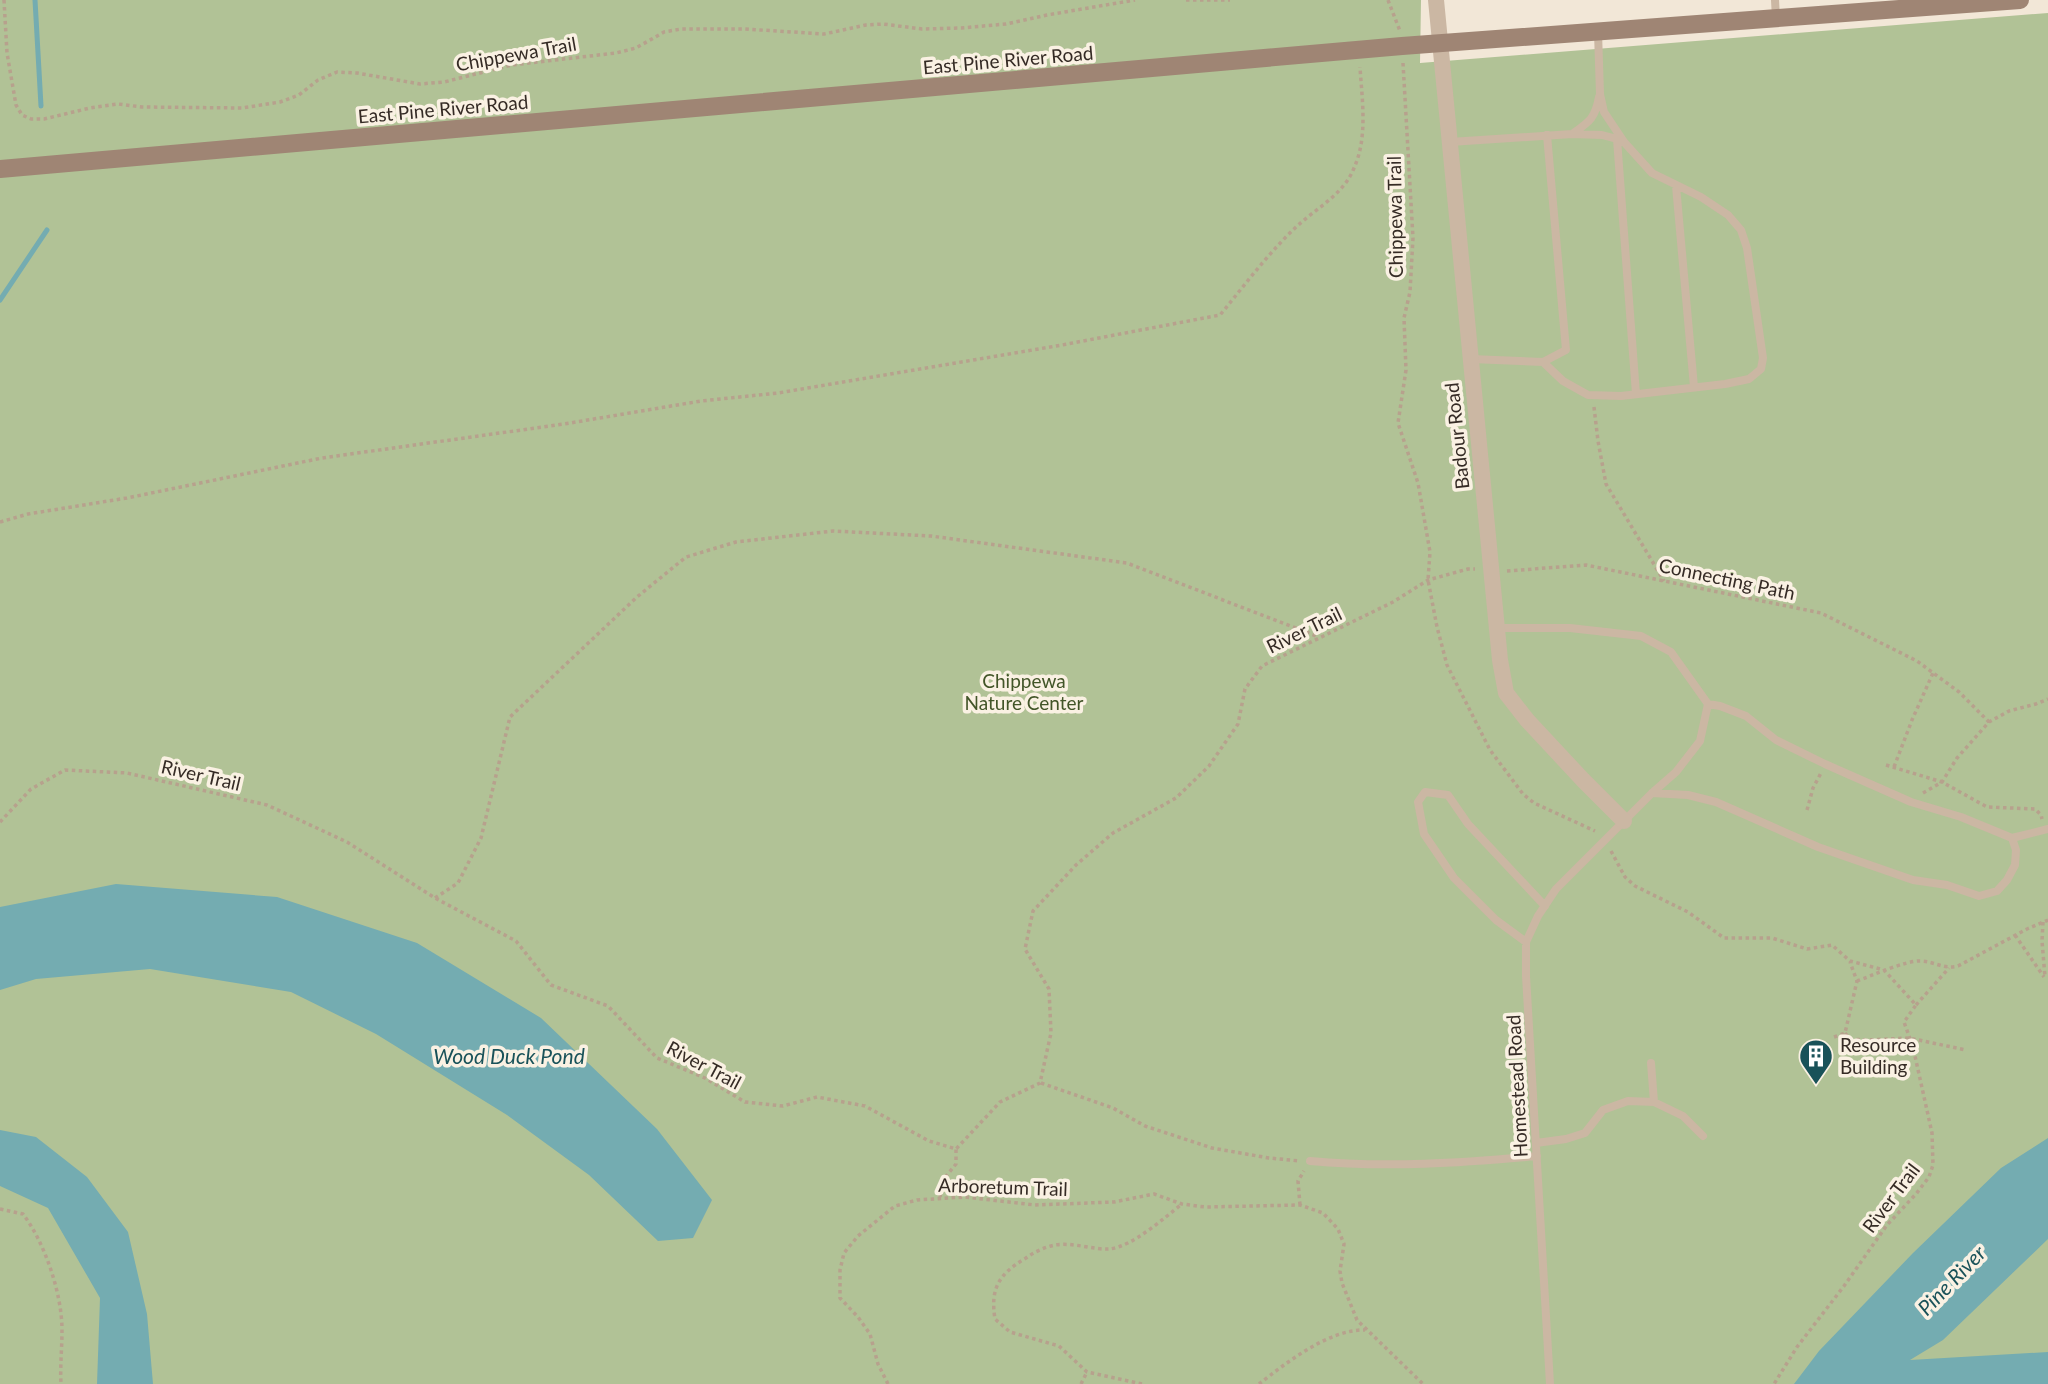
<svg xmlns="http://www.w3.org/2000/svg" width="2048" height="1384" font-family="Lato,sans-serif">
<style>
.green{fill:#b1c296}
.water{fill:#74acb1}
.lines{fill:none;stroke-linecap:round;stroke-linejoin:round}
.stream{stroke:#74acb1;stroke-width:5}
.path{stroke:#b7a18d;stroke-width:3.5;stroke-dasharray:3.5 3.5;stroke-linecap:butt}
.lane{stroke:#cbb7a3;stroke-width:8}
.street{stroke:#cbb7a3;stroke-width:16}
.secondary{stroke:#9f8574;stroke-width:18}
.labels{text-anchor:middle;stroke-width:7;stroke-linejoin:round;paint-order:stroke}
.street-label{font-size:19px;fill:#352b25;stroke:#faf1e3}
.park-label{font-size:19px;fill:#425528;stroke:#faf1e3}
.poi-label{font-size:19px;fill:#352b25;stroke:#faf1e3;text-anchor:start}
.water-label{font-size:21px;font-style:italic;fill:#195259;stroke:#faf1e3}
</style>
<rect width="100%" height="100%" fill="#f2e7d7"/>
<path class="green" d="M 0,0 L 1421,0 L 1420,63 L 2048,13 L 2048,1355 L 1910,1384 L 0,1384 Z"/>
<path class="water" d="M 116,884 L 277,897 L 417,943 L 541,1018 L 657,1129 L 712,1200 L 693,1238 L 658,1241 L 589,1175 L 507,1115 L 376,1034 L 291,992 L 150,969 L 36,979 L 0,990 L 0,907 Z
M 0,1130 L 36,1137 L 87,1177 L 128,1232 L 147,1314 L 153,1384 L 97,1384 L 100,1298 L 48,1208 L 0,1186 Z
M 2048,1138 L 2048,1239 L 1943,1340 L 1910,1360 L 2048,1352 L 2048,1384 L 1794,1384 L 1819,1351 L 1913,1253 L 2001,1168 Z"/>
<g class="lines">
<path class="stream" d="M 35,0 L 41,106
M 0,300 L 47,230"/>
<path class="path" d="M 4,0 L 7,53 L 16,105 L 22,115 L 31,119 L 44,119 L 90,108 L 118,104 L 142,107 L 242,108 L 280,102 L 299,95 L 318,80 L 337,72 L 357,73 L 420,84 L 444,82 L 512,65 L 616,53 L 636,48 L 664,32 L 681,29 L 745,29 L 824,34 L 866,25 L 883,24 L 922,29 L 961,28 L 1006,24 L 1047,15 L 1135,0
M 1186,0 L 1230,0
M 1388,0 L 1400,31
M 1403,63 L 1413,238 L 1410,292 L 1404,318 L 1406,370 L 1398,423 L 1418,483 L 1430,552 L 1428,580 L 1437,627 L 1447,665 L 1490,750 L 1523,794 L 1534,803 L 1595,831
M 1594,407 L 1598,441 L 1606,484 L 1664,581
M 0,522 L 28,514 L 127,498 L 322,458 L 564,424 L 701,401 L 778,393 L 1062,345 L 1220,315 C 1244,286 1266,256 1294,229 C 1314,209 1343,196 1354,168 C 1368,137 1362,100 1360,67
M 1507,571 L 1586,565 L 1821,613 L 1917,661 L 1959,692 L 1989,722
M 1886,765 L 1942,782 L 1987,807 L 2035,809 L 2041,815 L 2042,819
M 1894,767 L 1912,720 L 1933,673
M 1923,793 L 1942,782 L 1957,758 L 1989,722 L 2009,711 L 2036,704 L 2048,699
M 1807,810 L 1813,788 L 1821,773
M 0,822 L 31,789 L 65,770 L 127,773 L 267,805 L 347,842 L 435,898 L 516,941 L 551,985 L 608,1006 L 657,1058 L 705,1078 L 745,1102 L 783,1106 L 817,1097 L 865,1106 L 929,1141 L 956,1149 L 1000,1102 L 1040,1083 L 1051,1033 L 1049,989 L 1025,949 L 1033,911 L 1076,865 L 1113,833 L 1176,798 L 1209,766 L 1238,724 L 1245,689 L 1262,666 L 1393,602 L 1428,580 L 1468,569 L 1475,569
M 1611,851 L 1625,877 L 1635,886 L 1688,912 L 1724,938 L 1772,938 L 1807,949 L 1832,945 L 1850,961 L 1884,970 L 1916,1005 L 1904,1022 L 1913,1047 L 1932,1133 L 1933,1165 L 1929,1177 L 1916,1194 L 1887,1225 L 1844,1286 L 1797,1347 L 1774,1384
M 435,898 L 458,883 L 481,838 L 510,717 L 637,597 L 686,557 L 736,542 L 833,531 L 931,536 L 1127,563 L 1319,637
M 2043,922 L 2042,941 L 2045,977
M 2015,935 L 2044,977
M 1857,981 C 1871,976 1907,960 1920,961 C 1934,961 1944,970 1958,966 L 2027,929 L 2048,920
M 1916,1005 L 1949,968
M 1845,1033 L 1850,1039 L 1866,1040 L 1909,1038 L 1966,1050
M 1834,1037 L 1845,1033 L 1857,981 L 1850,962
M 1041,1083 L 1113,1108 L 1145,1126 L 1212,1148 L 1269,1158 L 1300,1161
M 940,1197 L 943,1180 L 956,1164 L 956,1149
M 1300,1205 L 1298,1181 L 1304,1171
M 0,1209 L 23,1214 C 45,1243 62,1294 62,1330 C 62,1348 60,1366 61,1384
M 888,1384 L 878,1364 L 870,1334 L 858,1317 L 840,1298 L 840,1270 L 844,1253 L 858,1236 L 895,1206 L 917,1200 L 965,1197 L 1035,1205 L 1114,1202 L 1154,1194 L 1182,1204 L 1205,1207 L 1300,1205 L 1323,1213 L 1338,1229 L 1344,1244 L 1340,1271 L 1342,1283 L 1357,1320 L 1423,1384
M 1081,1384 L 1087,1372
M 1142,1384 L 1087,1372 L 1059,1346 L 1010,1332 L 995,1319 C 990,1288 999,1274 1026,1258 C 1034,1252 1045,1247 1055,1245 C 1073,1242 1094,1250 1109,1249 C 1132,1247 1164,1218 1182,1204
M 1259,1384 C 1286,1363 1329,1329 1365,1330"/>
<path class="lane" d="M 1775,0 L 1776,18
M 1572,134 C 1589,122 1595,119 1599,97
M 1617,139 L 1636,394
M 1450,142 L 1572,134 L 1602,135 L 1621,140
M 1676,186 L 1694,387
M 1471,359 L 1543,362 L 1563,381 L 1588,395 L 1621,396 L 1725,384 L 1749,379 L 1761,369 L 1763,358 L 1747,248 L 1741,230 L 1728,215 L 1701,197 L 1652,173 L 1624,142 L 1604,112 L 1600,94 L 1598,32
M 1543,362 L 1566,350 L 1547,135
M 1498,628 L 1570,628 L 1641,636 L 1671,652 L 1708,704 L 1700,741 L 1676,772 L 1652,793 L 1556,889 L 1538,916 L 1526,942 L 1526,976 L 1550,1384
M 1652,793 L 1688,795 L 1716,802 L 1818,847 L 1913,880 L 1947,885 L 1979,896 L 1997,891 L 2007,880 L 2015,865 L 2016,850 L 2012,838 L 1961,817 L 1911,802 L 1825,764 L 1776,740 L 1746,716 L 1720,706 L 1708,704
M 2012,838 L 2048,829
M 1526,942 L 1496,920 L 1454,878 L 1424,834 L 1418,802 L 1425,792 L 1448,795 L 1468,824 L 1545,906
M 1651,1063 L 1654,1102
M 1536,1143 L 1566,1139 L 1585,1133 L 1603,1110 L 1628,1101 L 1654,1102 L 1683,1116 L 1703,1136
M 1310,1161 C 1387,1168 1461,1163 1537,1156"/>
<path class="street" d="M 1436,0 L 1500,660 L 1506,693 L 1527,720 L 1583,780 L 1624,821"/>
<path class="secondary" d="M 0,169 L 1402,46 L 2020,0"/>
</g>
<defs>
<g id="building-pin" transform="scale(1.75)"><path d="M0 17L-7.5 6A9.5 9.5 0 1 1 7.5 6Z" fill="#195259" stroke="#faf1e3"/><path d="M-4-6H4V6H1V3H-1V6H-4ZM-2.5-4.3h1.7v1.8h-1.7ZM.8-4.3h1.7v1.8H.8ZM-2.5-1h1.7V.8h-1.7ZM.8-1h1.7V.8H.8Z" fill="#fff"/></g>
</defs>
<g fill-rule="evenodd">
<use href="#building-pin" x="1816" y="1056"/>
</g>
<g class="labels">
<g class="street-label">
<text transform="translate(516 54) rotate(-10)" y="7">Chippewa Trail</text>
<text transform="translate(1008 60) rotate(-5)" y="7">East Pine River Road</text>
<text transform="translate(443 109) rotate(-5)" y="7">East Pine River Road</text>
<text transform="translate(1395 217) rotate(-91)" y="7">Chippewa Trail</text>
<text transform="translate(1457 436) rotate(-96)" y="7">Badour Road</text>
<text transform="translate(1727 579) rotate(12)" y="7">Connecting Path</text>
<text transform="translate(1304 630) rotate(-26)" y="7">River Trail</text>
<text transform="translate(201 775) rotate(13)" y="7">River Trail</text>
<text transform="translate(704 1065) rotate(28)" y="7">River Trail</text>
<text transform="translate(1517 1086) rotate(-93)" y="7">Homestead Road</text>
<text transform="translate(1003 1187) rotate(2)" y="7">Arboretum Trail</text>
<text transform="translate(1891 1198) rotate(-53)" y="7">River Trail</text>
</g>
<g class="park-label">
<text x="1024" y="688">Chippewa<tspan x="1024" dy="22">Nature Center</tspan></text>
</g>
<g class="poi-label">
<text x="1840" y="1052">Resource<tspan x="1840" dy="22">Building</tspan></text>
</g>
<g class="water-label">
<text x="509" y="1064">Wood Duck Pond</text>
<text transform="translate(1952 1281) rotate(-46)" y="7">Pine River</text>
</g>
</g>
</svg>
